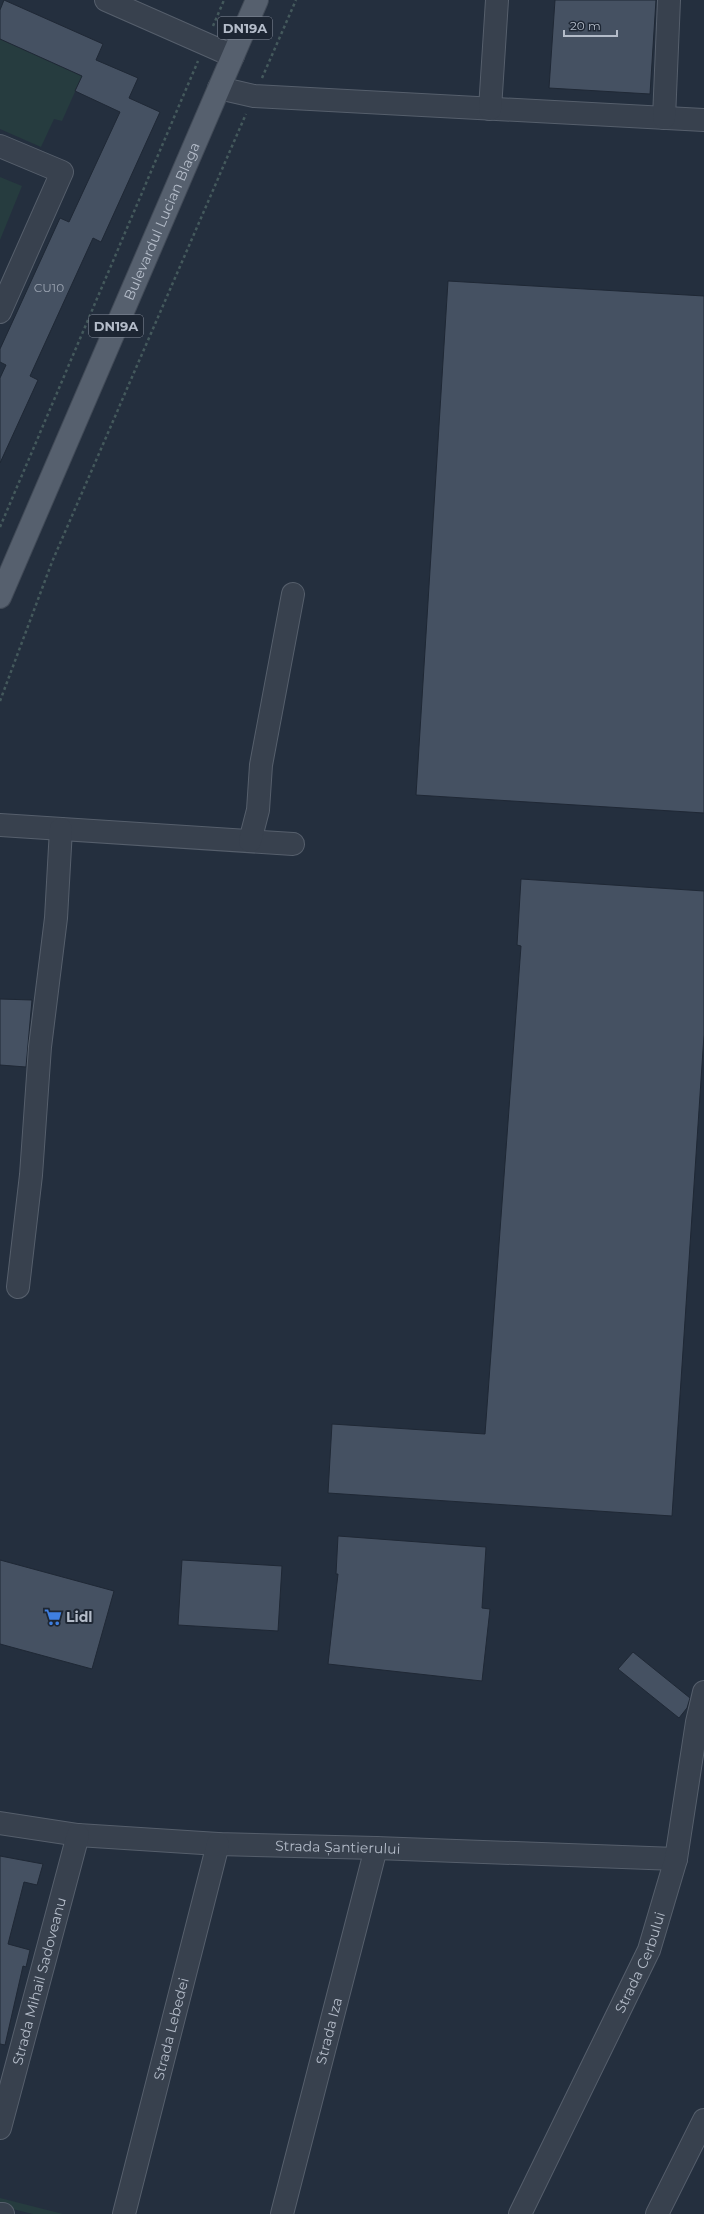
<svg xmlns="http://www.w3.org/2000/svg" width="704" height="2214" font-family="Montserrat,sans-serif">
<style>
.green{fill:#263c3f}
.building{fill:#455162;stroke:#1f2835}
.lines{fill:none;stroke-linecap:round;stroke-linejoin:round}
.minor-casing{stroke:#565f6c;stroke-width:24}
.major-casing{stroke:#414a57;stroke-width:24}
.path{stroke:#44595c;stroke-width:2.5;stroke-dasharray:3 3;stroke-linecap:butt}
.minor{stroke:#38414e;stroke-width:22}
.major{stroke:#56606e;stroke-width:22}
.labels{text-anchor:middle;stroke-width:4;stroke-linejoin:round;paint-order:stroke}
.number-label{font-size:12px;fill:#98a1af}
.shield{fill:#1d2633;stroke:#878f9c;stroke-width:1}
.shield-label{font-size:13px;font-weight:bold;fill:#b4bcc9}
.street-label{font-size:14px;fill:#b4bcc9;stroke:#1d2633}
.poi-label{font-size:14px;font-weight:bold;fill:#b4bcc9;stroke:#1d2633;text-anchor:start}
</style>
<rect width="100%" height="100%" fill="#242f3e"/>
<path class="green" d="M 0,39 L 82,76 L 62,121 L 54,119 L 41,147 L 0,129 Z
M 0,177 L 22,186 L 0,240 Z
M 0,2198 L 63,2214 L 33,2214 L 0,2206 Z"/>
<path class="building" d="M 4,0 L 103,44 L 96,60 L 138,78 L 129,98 L 160,112 L 101,242 L 93,238 L 30,376 L 38,380 L 0,463 L 0,378 L 6,365 L 0,362 L 0,349 L 60,218 L 69,222 L 120,112 L 75,91 L 82,76 L 0,39 L 0,10 Z
M 555,0 L 656,0 L 650,94 L 549,88 Z
M 448,281 L 704,296 L 704,813 L 416,795 Z
M 521,879 L 704,891 L 704,1035 L 672,1516 L 328,1493 L 332,1424 L 485,1434 L 521,946 L 517,945 Z
M 0,999 L 32,1000 L 26,1067 L 0,1065 Z
M 338,1536 L 486,1547 L 482,1608 L 490,1609 L 482,1681 L 328,1664 L 338,1574 L 336,1574 Z
M 0,1560 L 114,1591 L 92,1669 L 0,1644 Z
M 182,1560 L 282,1566 L 278,1631 L 178,1625 Z
M 633,1652 L 690,1698 L 687,1708 L 679,1718 L 618,1669 Z
M 0,1856 L 43,1864 L 37,1885 L 24,1882 L 8,1944 L 30,1950 L 26,1967 L 23,1966 L 5,2045 L 0,2044 Z"/>
<g class="lines">
<g class="minor-casing">
<g id="minor">
<path d="M 106,0 L 233,56"/>
<path d="M 219,88 L 254,96 L 704,120"/>
<path d="M 490,109 L 497,0"/>
<path d="M 664,118 L 669,0"/>
<path d="M 0,146 L 62,172 L 0,312"/>
<path d="M 0,825 L 293,844"/>
<path d="M 250,841 L 258,810 L 261,765 L 293,594"/>
<path d="M 18,1287 L 31,1175 L 40,1047 L 56,918 L 61,829"/>
<path id="s1" d="M 0,1823 L 78,1835 L 218,1844 L 376,1848 L 676,1859"/>
<path id="s2" d="M 0,2128 L 78,1835"/>
<path d="M 0,2214 L 3,2214"/>
<path id="s3" d="M 124,2214 L 218,1844"/>
<path id="s4" d="M 282,2214 L 376,1848"/>
<path id="s5" d="M 520,2214 L 649,1950 L 676,1859 L 697,1722 L 704,1692"/>
<path d="M 657,2214 L 704,2120"/>
</g>
</g>
<g class="major-casing">
<g id="major">
<path id="s6" d="M 0,597 L 257,0"/>
</g>
</g>
<path class="path" d="M 213,26 L 224,0
M 262,78 L 296,0
M 0,527 L 198,61
M 0,701 L 52,562 L 246,114"/>
<use href="#minor" class="minor"/>
<use href="#major" class="major"/>
</g>
<defs>
<g id="supermarket-bare" transform="scale(1.38)"><path d="M-6-5.5h2.5l.6 2H6L4.5 2H-2.5L-4.4-4H-6ZM-1.5 3.2a1.3 1.3 0 1 0 .1 0ZM3 3.2a1.3 1.3 0 1 0 .1 0Z" fill="#3f7fe0" stroke="#1d2633" stroke-width="2.5" paint-order="stroke"/></g>
</defs>
<g fill-rule="evenodd">
<use href="#supermarket-bare" x="53" y="1617"/>
</g>
<g class="labels">
<g class="number-label">
<text x="49" y="292">CU10</text>
</g>
<g class="shield">
<rect x="218" y="17" width="54" height="22" rx="3"/>
<rect x="89" y="315" width="54" height="22" rx="3"/>
</g>
<g class="shield-label">
<text x="245" y="33">DN19A</text>
<text x="116" y="331">DN19A</text>
</g>
<g class="street-label">
<text dy="5" stroke="none"><textPath href="#s6" startOffset="409">Bulevardul Lucian Blaga</textPath></text>
<text dy="5" stroke="none"><textPath href="#s1" startOffset="339">Strada Șantierului</textPath></text>
<text dy="5" stroke="none"><textPath href="#s5" startOffset="279">Strada Cerbului</textPath></text>
<text dy="5" stroke="none"><textPath href="#s2" startOffset="152">Strada Mihail Sadoveanu</textPath></text>
<text dy="5" stroke="none"><textPath href="#s3" startOffset="191">Strada Lebedei</textPath></text>
<text dy="5" stroke="none"><textPath href="#s4" startOffset="189">Strada Iza</textPath></text>
</g>
<g class="poi-label">
<text x="66" y="1622">Lidl</text>
</g>
</g>
<path d="M564 30v6h53v-6" fill="none" stroke="#b4bcc9" stroke-width="2"/>
<text x="570" y="30" font-size="12" fill="#b4bcc9" stroke="#1d2633" stroke-width="3" paint-order="stroke">20 m</text>
</svg>
